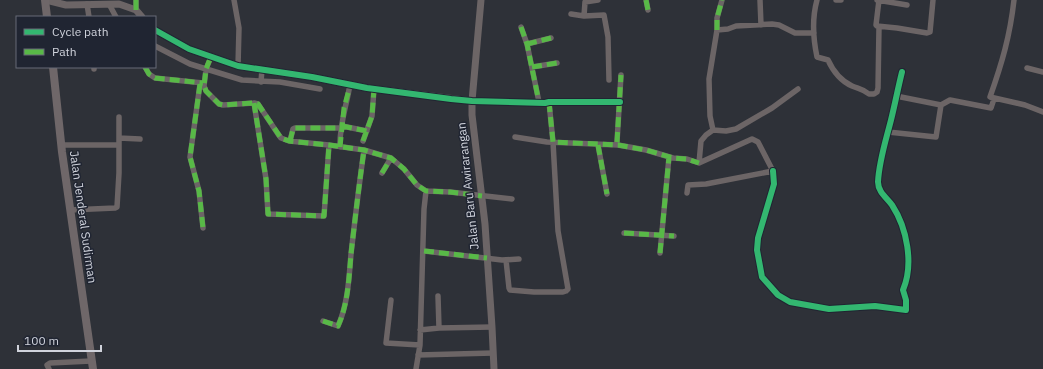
<svg xmlns="http://www.w3.org/2000/svg" width="1043" height="369" font-family="'IBM Plex Sans',sans-serif">
<style>
.lines{fill:none;stroke-linecap:round;stroke-linejoin:round}
.minor{stroke:#6c6566;stroke-width:5.5}
.tertiary{stroke:#6c6566;stroke-width:7}
.secondary{stroke:#6f6769;stroke-width:8}
.quiet{stroke:#58b947;stroke-width:5;stroke-dasharray:10 5;stroke-linecap:butt}
.cycleway-casing{stroke:#202532;stroke-width:8}
.cycleway{stroke:#33b770;stroke-width:6}
.labels{text-anchor:middle;stroke-width:3;stroke-linejoin:round;paint-order:stroke}
.street-label{font-size:12px;fill:#d0d3dc;stroke:#202532}
</style>
<rect width="100%" height="100%" fill="#2e3138"/>
<g class="lines">
<path class="minor" d="M 234,0 L 239,28 L 238,66
M 646,0 L 648,10
M 760,0 L 761,25
M 817,0 C 812,18 813,38 817,57 L 828,60 C 833,71 841,81 852,86 C 859,89 863,89 869,94 L 874,94 L 877,92 L 878,88 L 879,27
M 836,0 L 841,0
M 877,0 L 907,5
M 879,0 L 876,25 L 877,26 L 897,28 L 927,33 L 930,32 L 933,0
M 1014,0 C 1010,36 1002,63 990,97 L 1025,105 L 1043,112
M 87,4 L 89,17
M 109,4 L 116,17
M 136,10 L 136,0
M 571,14 L 584,16 L 585,2 L 598,0
M 584,16 L 604,15 L 608,37 L 609,80
M 521,27 L 527,44 L 539,102
M 717,30 L 728,29 L 736,26 L 772,24 L 779,25 L 795,33 L 814,33
M 527,44 L 551,38
M 155,46 L 190,64 L 242,80 L 280,82 L 320,89
M 211,57 L 206,69 L 204,86 L 206,91 L 219,104 L 223,105 L 254,103 L 258,104 L 278,134 L 281,138 L 289,141 L 329,145 L 364,150 L 391,158 L 404,169 L 417,185 L 426,191 L 450,192 L 512,199
M 94,67 L 94,69
M 145,67 L 149,74 L 155,78 L 203,83
M 532,67 L 557,63
M 1027,68 L 1043,72
M 261,82 L 262,69
M 200,84 L 190,157 L 199,191 L 203,228
M 896,96 L 941,105 L 950,100 L 991,108 L 994,99
M 472,101 L 545,103 L 549,102 L 620,102
M 254,103 L 266,179 L 268,214 L 324,216 L 329,145
M 342,126 L 367,131
M 713,130 L 710,116 L 709,79 L 717,30 L 717,18 L 722,0
M 888,132 L 936,137 L 941,105
M 515,137 L 547,142 L 618,145 L 646,150 L 673,158 L 687,159 L 699,163 L 752,139 L 758,142 L 773,171 L 706,184 L 688,185 L 687,193
M 119,138 L 140,139
M 290,141 L 293,129 L 295,128 L 342,128
M 363,141 L 372,116 L 374,89
M 617,142 L 621,75
M 61,145 L 119,145 L 119,117
M 598,145 L 607,194
M 340,147 C 339,125 347,105 350,84
M 699,163 L 701,141 L 706,135 L 713,130 L 726,131 L 736,129 L 772,108 L 798,89
M 773,171 L 774,184 L 758,238 L 757,250 L 762,277 L 778,295 L 790,302 L 829,309 L 875,306 L 906,310 L 906,300 L 903,290 C 914,264 907,228 892,205 C 887,198 878,192 878,182 C 879,161 886,140 891,120 C 895,104 898,88 902,72
M 382,173 L 391,158
M 70,210 L 115,208 L 117,207 L 119,173 L 119,145
M 624,233 L 674,236
M 424,251 L 502,260 L 519,259
M 660,253 L 669,157
M 506,260 L 509,288 L 510,290 L 534,292 L 563,292 L 566,291 L 568,289 L 558,231 L 553,142 L 549,102
M 438,296 L 439,328
M 391,300 L 386,343 L 420,345
M 323,321 L 338,326 C 348,304 349,278 351,254 C 355,219 359,185 364,150
M 420,330 L 439,328 L 492,327
M 418,355 L 493,353
M 49,369 L 47,365 L 50,363 L 91,361
M 416,369 L 420,345 L 424,209 L 426,191"/>
<path class="tertiary" d="M 46,0 L 66,5 L 119,4 L 136,10 L 142,17
M 481,0 L 472,101 L 472,115 L 485,224 L 492,327 L 494,369
M 155,30 L 189,49 L 238,66 L 312,77 L 367,88 L 472,101"/>
<path class="secondary" d="M 45,0 L 47,17
M 53,67 L 62,152 L 93,369"/>
<path class="quiet" d="M 646,0 L 648,10
M 136,10 L 136,0
M 521,27 L 527,44 L 539,102
M 717,30 L 717,18 L 722,0
M 527,44 L 551,38
M 210,59 L 206,69 L 204,86 L 206,91 L 219,104 L 223,105 L 254,103 L 258,104 L 281,138 L 289,141 L 329,145 L 364,150 L 391,158 L 404,169 L 417,185 L 426,191 L 450,192 L 482,196
M 145,67 L 149,74 L 155,78 L 203,83
M 532,67 L 557,63
M 200,84 L 190,157 L 199,191 L 203,228
M 549,102 L 553,142 L 618,145 L 646,150 L 673,158 L 687,159 L 699,163
M 254,103 L 266,179 L 268,214 L 324,216 L 329,145
M 342,126 L 367,131
M 290,141 L 293,129 L 295,128 L 342,128
M 363,141 L 372,116 L 374,89
M 617,142 L 621,75
M 598,145 L 607,194
M 340,147 L 344,108 L 350,86
M 382,173 L 391,158
M 624,233 L 674,236
M 424,251 L 487,258
M 660,253 L 669,157
M 323,321 L 338,326 C 348,304 349,278 351,254 C 355,219 359,185 364,150"/>
<g class="cycleway-casing">
<path id="cycleway" d="M 155,30 L 189,49 L 238,66 L 312,77 L 367,88 L 451,99 L 472,101 L 545,103 L 549,102 L 620,102
M 773,171 L 774,184 L 758,238 L 757,250 L 762,277 L 778,295 L 790,302 L 829,309 L 875,306 L 906,310 L 906,300 L 903,290 C 914,264 907,228 892,205 C 887,198 878,192 878,182 C 879,161 886,140 891,120 C 895,104 898,88 902,72"/>
</g>
<use href="#cycleway" class="cycleway"/>
</g>
<g class="labels">
<g class="street-label">
<text transform="translate(468 186) rotate(-96)" y="4">Jalan Baru Awirarangan</text>
<text transform="translate(83 217) rotate(82)" y="4">Jalan Jenderal Sudirman</text>
</g>
</g>
<rect x="16" y="16" width="140" height="52" fill="#202532" stroke="#666b76"/>
<rect x="24" y="29" width="20" height="6" fill="#33b770" stroke="#666b76"/>
<text x="52" y="36" font-size="12" fill="#d0d3dc">Cycle path</text>
<rect x="24" y="49" width="20" height="6" fill="#58b947" stroke="#666b76"/>
<text x="52" y="56" font-size="12" fill="#d0d3dc">Path</text>
<path d="M18 345v6h83v-6" fill="none" stroke="#d0d3dc" stroke-width="2"/>
<text x="24" y="345" font-size="12" fill="#d0d3dc" stroke="#202532" stroke-width="3" paint-order="stroke">100 m</text>
</svg>
